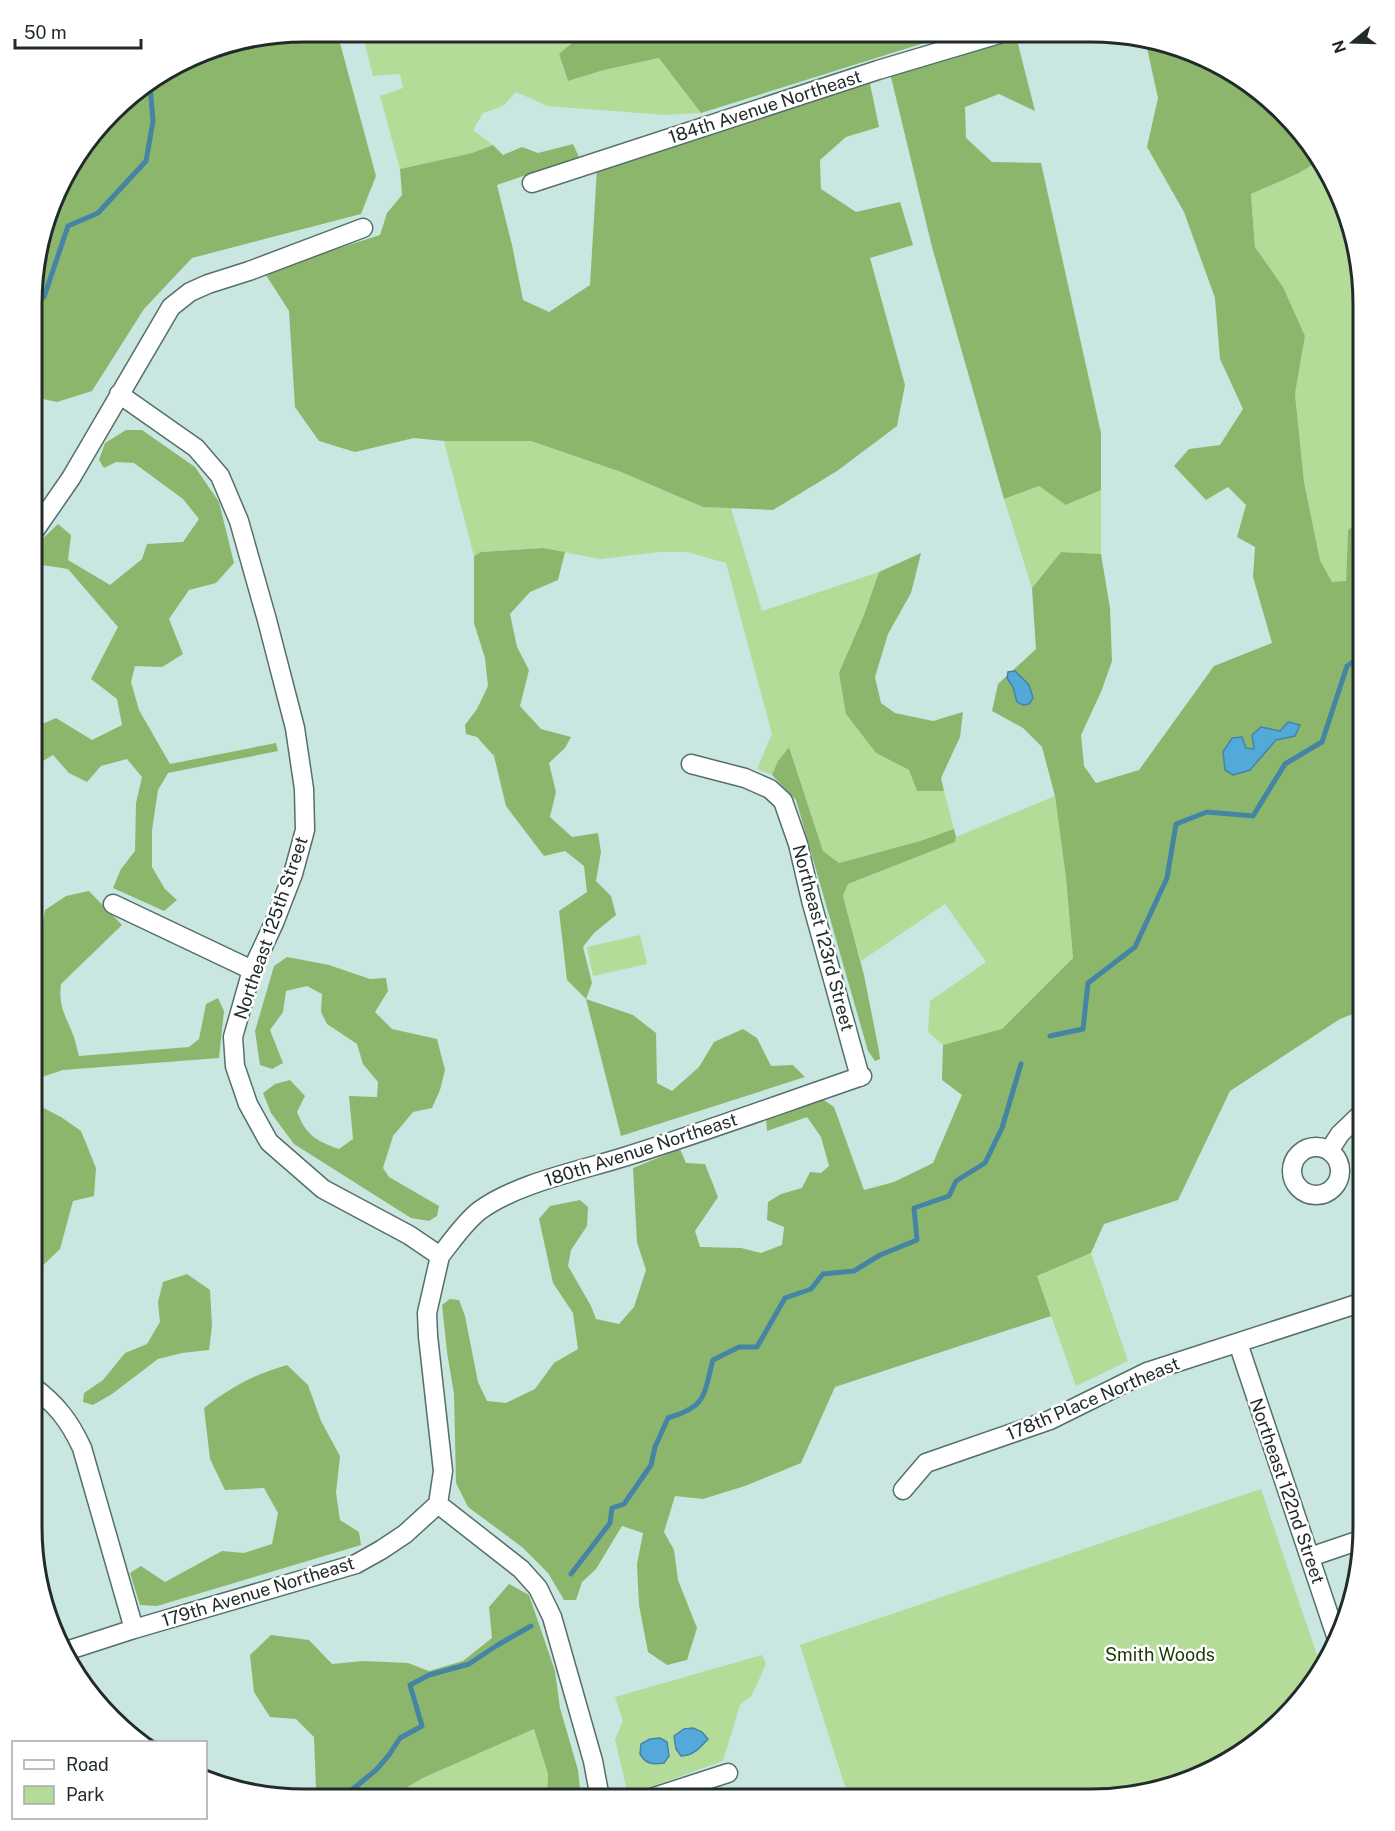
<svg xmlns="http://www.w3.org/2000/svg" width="1395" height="1831" font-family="'Public Sans',sans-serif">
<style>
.green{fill:#b5db98}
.forest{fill:#8db66d}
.water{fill:#53aada;stroke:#4484a5;stroke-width:1.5}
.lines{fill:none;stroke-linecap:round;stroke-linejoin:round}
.stream{stroke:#4484a5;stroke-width:5}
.minor-casing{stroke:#556f6a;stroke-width:21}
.minor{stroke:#fff;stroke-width:18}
.labels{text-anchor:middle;stroke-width:5;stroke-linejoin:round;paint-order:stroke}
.street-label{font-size:18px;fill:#212c2a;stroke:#fff}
.park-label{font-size:18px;fill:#203a04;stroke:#fff}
.rim{fill:none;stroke:#212c2a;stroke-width:3}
</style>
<rect width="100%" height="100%" fill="#c9e6e1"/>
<path class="green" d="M 362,32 L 585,32 L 559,54 L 568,81 L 604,70 L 660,58 L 701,113 L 665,115 L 548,106 L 516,92 L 503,106 L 483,113 L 473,130 L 493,145 L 472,153 L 400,169 L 380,96 L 403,88 L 400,74 L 373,76 Z
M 1317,162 L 1335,183 L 1363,304 L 1363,519 L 1348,530 L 1346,582 L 1332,582 L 1320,560 L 1304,482 L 1295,394 L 1305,336 L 1283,287 L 1255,247 L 1251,194 L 1299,173 Z
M 444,441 L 531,441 L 621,472 L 703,507 L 731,508 L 762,611 L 879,572 L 864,615 L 876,753 L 909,770 L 917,790 L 944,791 L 954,829 L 920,841 L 839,863 L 823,851 L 789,747 L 778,761 L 772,775 L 757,769 L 772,734 L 726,563 L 687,552 L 659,552 L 600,559 L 543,548 L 481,552 L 474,556 Z
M 1039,486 L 1067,505 L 1101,490 L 1101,554 L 1061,552 L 1032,588 L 1004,499 Z
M 1055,796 L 1066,878 L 1073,958 L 1002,1030 L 943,1045 L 928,1032 L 930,1001 L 986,962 L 945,904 L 861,961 L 843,896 L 848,884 L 955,842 L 956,837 Z
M 640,935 L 647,964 L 593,976 L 587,947 Z
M 1091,1253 L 1128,1361 L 1076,1386 L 1037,1276 Z
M 1261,1489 L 1322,1670 L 1318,1678 L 1271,1732 L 1212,1771 L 1091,1799 L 849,1799 L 800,1645 Z
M 762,1655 L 766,1664 L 752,1695 L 740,1705 L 723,1761 L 628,1795 L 615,1739 L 623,1721 L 615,1697 Z
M 534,1729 L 548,1774 L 547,1798 L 464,1798 L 462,1796 L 460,1798 L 389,1798 L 423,1778 Z"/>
<path class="forest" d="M 304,32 L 337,32 L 376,176 L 361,214 L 192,258 L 144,309 L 92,391 L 57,402 L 34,397 L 34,268 L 68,168 L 125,99 L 216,46 Z
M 585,32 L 956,33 L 701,113 L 659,58 L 604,70 L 568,81 L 559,54 Z
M 1016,36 L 1035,111 L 999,94 L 965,107 L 966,138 L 992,162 L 1041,163 L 1101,433 L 1101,490 L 1066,505 L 1039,486 L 1004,499 L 932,247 L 890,73 Z
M 1145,39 L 1195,52 L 1257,88 L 1317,162 L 1299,173 L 1251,194 L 1255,247 L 1283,287 L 1305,336 L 1295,394 L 1304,482 L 1320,560 L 1332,582 L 1346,581 L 1348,530 L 1363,519 L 1363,1010 L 1340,1019 L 1230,1091 L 1178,1200 L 1104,1224 L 1091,1253 L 1037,1276 L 1051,1316 L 835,1387 L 801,1463 L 745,1486 L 703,1499 L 675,1496 L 664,1532 L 674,1550 L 678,1580 L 697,1628 L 687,1660 L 667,1665 L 648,1652 L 639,1605 L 637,1564 L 643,1533 L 622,1526 L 596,1569 L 582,1582 L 576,1600 L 564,1600 L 548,1573 L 522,1547 L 468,1507 L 456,1483 L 454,1394 L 447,1352 L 442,1305 L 450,1299 L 459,1300 L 465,1316 L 478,1382 L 487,1401 L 506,1403 L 535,1389 L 554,1363 L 578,1349 L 573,1313 L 553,1283 L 539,1219 L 550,1206 L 580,1200 L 588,1207 L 587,1226 L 571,1250 L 568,1266 L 591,1306 L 596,1319 L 619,1324 L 634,1307 L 646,1270 L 637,1242 L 633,1168 L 680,1149 L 686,1163 L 705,1164 L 718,1197 L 695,1231 L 700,1247 L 741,1248 L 761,1253 L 782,1245 L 784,1227 L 767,1220 L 768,1202 L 781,1194 L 802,1188 L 810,1172 L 821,1173 L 829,1166 L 821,1137 L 807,1117 L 767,1131 L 766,1115 L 821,1098 L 834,1107 L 864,1190 L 894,1182 L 933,1163 L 962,1095 L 942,1080 L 943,1045 L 1002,1029 L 1073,958 L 1066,878 L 1055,796 L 1042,747 L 1023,728 L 992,711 L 998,684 L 1036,649 L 1032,588 L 1061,552 L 1101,554 L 1110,608 L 1112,661 L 1101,692 L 1081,735 L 1084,766 L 1096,783 L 1139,770 L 1214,666 L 1272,643 L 1253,577 L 1255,547 L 1237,537 L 1246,505 L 1228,487 L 1206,500 L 1174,466 L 1189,449 L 1220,445 L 1243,409 L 1220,359 L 1215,298 L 1184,212 L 1147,147 L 1158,98 Z
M 869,79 L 879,127 L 846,137 L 820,160 L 821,189 L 856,212 L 900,202 L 913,245 L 870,258 L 905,385 L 897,426 L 837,471 L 773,510 L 703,507 L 621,472 L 531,441 L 444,441 L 414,438 L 355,452 L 319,441 L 295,407 L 289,311 L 264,272 L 380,235 L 387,213 L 402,195 L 400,169 L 472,153 L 493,145 L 503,155 L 522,147 L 538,153 L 573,144 L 579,157 L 497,185 L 512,245 L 523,300 L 549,312 L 590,285 L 597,168 Z
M 126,430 L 142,430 L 195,467 L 219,502 L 234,563 L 216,583 L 189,590 L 169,619 L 183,654 L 162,667 L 135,666 L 131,682 L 139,710 L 170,764 L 276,743 L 278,751 L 168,773 L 158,790 L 152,830 L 152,867 L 165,889 L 177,900 L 164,911 L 113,888 L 121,869 L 135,851 L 136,803 L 142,777 L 127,759 L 101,766 L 87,782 L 69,773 L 53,755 L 33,767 L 33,728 L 56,718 L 92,740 L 122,725 L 117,699 L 91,679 L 118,627 L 68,569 L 36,564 L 33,559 L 33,548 L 58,524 L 71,535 L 68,560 L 110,585 L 142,559 L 147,544 L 183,542 L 199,519 L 183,499 L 134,463 L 116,462 L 104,468 L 99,460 L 105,443 Z
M 543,548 L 565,552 L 558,580 L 530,592 L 510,614 L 517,647 L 529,670 L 520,706 L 541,729 L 571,737 L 565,748 L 549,763 L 556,792 L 550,817 L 572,837 L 598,833 L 601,852 L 596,881 L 611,896 L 616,915 L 594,933 L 583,947 L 592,983 L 586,999 L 633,1015 L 656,1033 L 657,1083 L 672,1091 L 699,1067 L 714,1042 L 743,1029 L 757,1038 L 771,1066 L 793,1065 L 805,1077 L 621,1136 L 586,999 L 567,980 L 559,911 L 587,892 L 584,866 L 565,851 L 544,856 L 506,806 L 494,756 L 477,737 L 466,734 L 465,725 L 477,709 L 488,686 L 485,658 L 474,623 L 474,556 L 481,552 Z
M 921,553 L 911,593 L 888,634 L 875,677 L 881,703 L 895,713 L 933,721 L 963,712 L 960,737 L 941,778 L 944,791 L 917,791 L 909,770 L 876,753 L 846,714 L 839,673 L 864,615 L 879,572 Z
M 789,747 L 823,851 L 839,863 L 920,841 L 954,829 L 956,837 L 955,842 L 848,884 L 843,896 L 864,975 L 879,1051 L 880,1059 L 875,1061 L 868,1051 L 796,800 L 772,775 L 778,761 Z
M 89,891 L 122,925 L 61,984 C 58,1007 66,1016 74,1037 C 76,1043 77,1050 79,1056 L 189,1047 L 199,1039 L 206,1004 L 218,998 L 224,1011 L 219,1058 L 63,1070 L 42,1077 L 32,1100 L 33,955 L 38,953 L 45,910 L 66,896 Z
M 287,957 L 329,965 L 370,979 L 386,978 L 388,991 L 375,1012 L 392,1029 L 437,1039 L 445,1070 L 440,1090 L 432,1108 L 413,1112 L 393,1136 L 383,1168 L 389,1177 L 439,1206 L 437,1216 L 429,1221 L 411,1218 L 294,1144 L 271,1113 L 263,1093 L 275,1084 L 290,1080 L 305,1096 L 297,1112 C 306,1135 316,1141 339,1149 L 353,1139 L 349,1096 L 377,1097 L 378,1082 L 363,1064 L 357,1044 L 327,1024 L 321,1012 L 322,994 L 307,986 L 286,991 L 283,1012 L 270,1030 L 283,1063 L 272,1069 L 260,1065 L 255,1031 L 274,966 Z
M 32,1102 L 61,1117 L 81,1131 L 96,1168 L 94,1196 L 73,1201 L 60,1249 L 35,1273 L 32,1273 Z
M 187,1274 L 210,1290 L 212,1326 L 209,1350 L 182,1353 L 158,1359 L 112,1394 L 93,1405 L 83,1402 L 84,1393 L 103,1380 L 125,1353 L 147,1344 L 160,1322 L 158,1302 L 163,1282 Z
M 287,1365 L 308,1385 L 321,1421 L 340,1456 L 336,1493 L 340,1520 L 359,1532 L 361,1545 L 157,1606 L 140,1605 L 130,1573 L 141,1566 L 165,1582 L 222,1551 L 244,1553 L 272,1544 L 278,1513 L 264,1488 L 225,1490 L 210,1459 L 204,1408 C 233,1386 251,1376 287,1365 Z
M 509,1584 L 529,1595 L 555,1671 L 560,1708 L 578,1770 L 581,1798 L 547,1798 L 548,1774 L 534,1729 L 423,1778 L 389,1798 L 291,1797 L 316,1788 L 314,1737 L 296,1719 L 270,1717 L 254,1692 L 250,1655 L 271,1635 L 309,1640 L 332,1664 L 363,1661 L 408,1663 L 429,1671 L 463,1661 L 492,1638 L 489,1607 Z"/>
<path class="water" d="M 1015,671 L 1029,685 L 1033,698 L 1029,704 L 1023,705 L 1017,702 L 1013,687 L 1007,678 L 1008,672 Z
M 1288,722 L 1300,725 L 1295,736 L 1276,740 L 1250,770 L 1233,775 L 1225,770 L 1223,752 L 1232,738 L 1242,737 L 1246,748 L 1254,749 L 1252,735 L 1261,727 L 1280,731 Z
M 693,1728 L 702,1732 L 708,1739 C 700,1748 693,1756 681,1756 L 676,1749 L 674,1736 L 684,1729 Z
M 660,1738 L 667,1742 L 669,1756 L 664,1763 C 652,1765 646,1764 640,1754 L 641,1744 L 650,1739 Z"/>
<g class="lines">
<path class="stream" d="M 44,297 L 68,226 L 98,213 L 146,161 L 153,121 L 150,85
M 1050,1036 L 1083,1029 L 1088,983 L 1135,947 L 1167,878 L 1176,824 L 1207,812 L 1253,816 L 1285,764 L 1322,742 L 1347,666 L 1363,655
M 571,1574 L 610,1523 L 612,1508 L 624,1504 L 651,1465 L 655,1447 L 668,1418 C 707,1406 703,1397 713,1360 L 739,1347 L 757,1347 L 785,1298 L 811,1289 L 823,1274 L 854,1271 L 880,1255 L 917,1240 L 914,1208 L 949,1196 L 956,1181 L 985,1163 L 1002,1128 L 1021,1064
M 343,1797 L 376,1770 L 389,1755 L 400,1738 L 422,1726 L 410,1685 L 429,1675 L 469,1664 L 496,1646 L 531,1626"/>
<g class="minor-casing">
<path id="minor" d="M 532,183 L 878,70 L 999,34
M 119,394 L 196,448 L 220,476 L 239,521 L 267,620 L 295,728 L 304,789 L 305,830 L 293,874 L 274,923 L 252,970 L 233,1037 L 235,1066 L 248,1104 L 269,1142 L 323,1189 L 409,1235 L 440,1256 L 427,1313 L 428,1336 L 443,1471 L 438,1504 L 521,1569 L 538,1588 L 552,1617 L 593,1761 L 600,1798
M 33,533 L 71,478 L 171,307 L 190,292 L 208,284 L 249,271 L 363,228
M 691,764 L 745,778 L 770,789 L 783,801 L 798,844 L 811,900 L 860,1077
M 113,904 L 252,970
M1292 1171a24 24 0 1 1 48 0a24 24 0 1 1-48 0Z
M 1329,1151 L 1340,1134 L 1363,1112
M 440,1256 C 452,1241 464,1223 479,1211 C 517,1183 579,1171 624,1157 C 704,1132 783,1103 862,1076
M 1238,1343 L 1337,1639
M 32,1386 C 56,1404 69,1420 82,1448 L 134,1629
M 903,1490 L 926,1463 L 1050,1420 L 1147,1372 L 1363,1302
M 1310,1557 L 1363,1539
M 63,1652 L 134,1629 L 356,1564 L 381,1550 L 405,1534 L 438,1504
M 651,1798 L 728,1773"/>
</g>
<use href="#minor" class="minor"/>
</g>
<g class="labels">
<g class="street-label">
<text transform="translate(765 107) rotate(-18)" y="6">184th Avenue Northeast</text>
<text transform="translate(271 928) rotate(-71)" y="6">Northeast 125th Street</text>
<text transform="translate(823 938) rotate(75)" y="6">Northeast 123rd Street</text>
<text transform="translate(641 1150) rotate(-18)" y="6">180th Avenue Northeast</text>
<text transform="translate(1093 1399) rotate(-23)" y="6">178th Place Northeast</text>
<text transform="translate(1287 1491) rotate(71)" y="6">Northeast 122nd Street</text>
<text transform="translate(258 1592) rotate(-17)" y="6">179th Avenue Northeast</text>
</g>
<g class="park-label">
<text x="1160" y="1661">Smith Woods</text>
</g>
</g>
<path d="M0 0H1395V1831H0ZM304 42H1091A262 262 0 0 1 1353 304V1527A262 262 0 0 1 1091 1789H304A262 262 0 0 1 42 1527V304A262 262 0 0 1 304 42Z" fill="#fff" fill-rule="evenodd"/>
<path class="rim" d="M304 42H1091A262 262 0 0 1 1353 304V1527A262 262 0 0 1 1091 1789H304A262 262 0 0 1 42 1527V304A262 262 0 0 1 304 42Z"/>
<rect x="12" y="1741" width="195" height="78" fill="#ffffff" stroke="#a6abaa" stroke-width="1.5"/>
<rect x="24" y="1760" width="30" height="9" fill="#ffffff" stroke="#a6abaa" stroke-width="1.5"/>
<text x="66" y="1771" font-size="18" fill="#212c2a">Road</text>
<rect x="24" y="1786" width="30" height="18" fill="#b5db98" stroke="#a6abaa" stroke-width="1.5"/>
<text x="66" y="1801" font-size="18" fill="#212c2a">Park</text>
<g transform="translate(1353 42) rotate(251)" stroke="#ffffff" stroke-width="4.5" paint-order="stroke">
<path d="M0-4.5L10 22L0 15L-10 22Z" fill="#212c2a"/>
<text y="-9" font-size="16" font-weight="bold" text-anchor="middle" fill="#212c2a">N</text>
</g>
<path d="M15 39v9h126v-9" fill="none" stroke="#212c2a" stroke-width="3"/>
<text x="24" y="39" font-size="18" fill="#212c2a" stroke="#ffffff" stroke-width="4.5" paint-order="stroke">50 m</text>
</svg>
